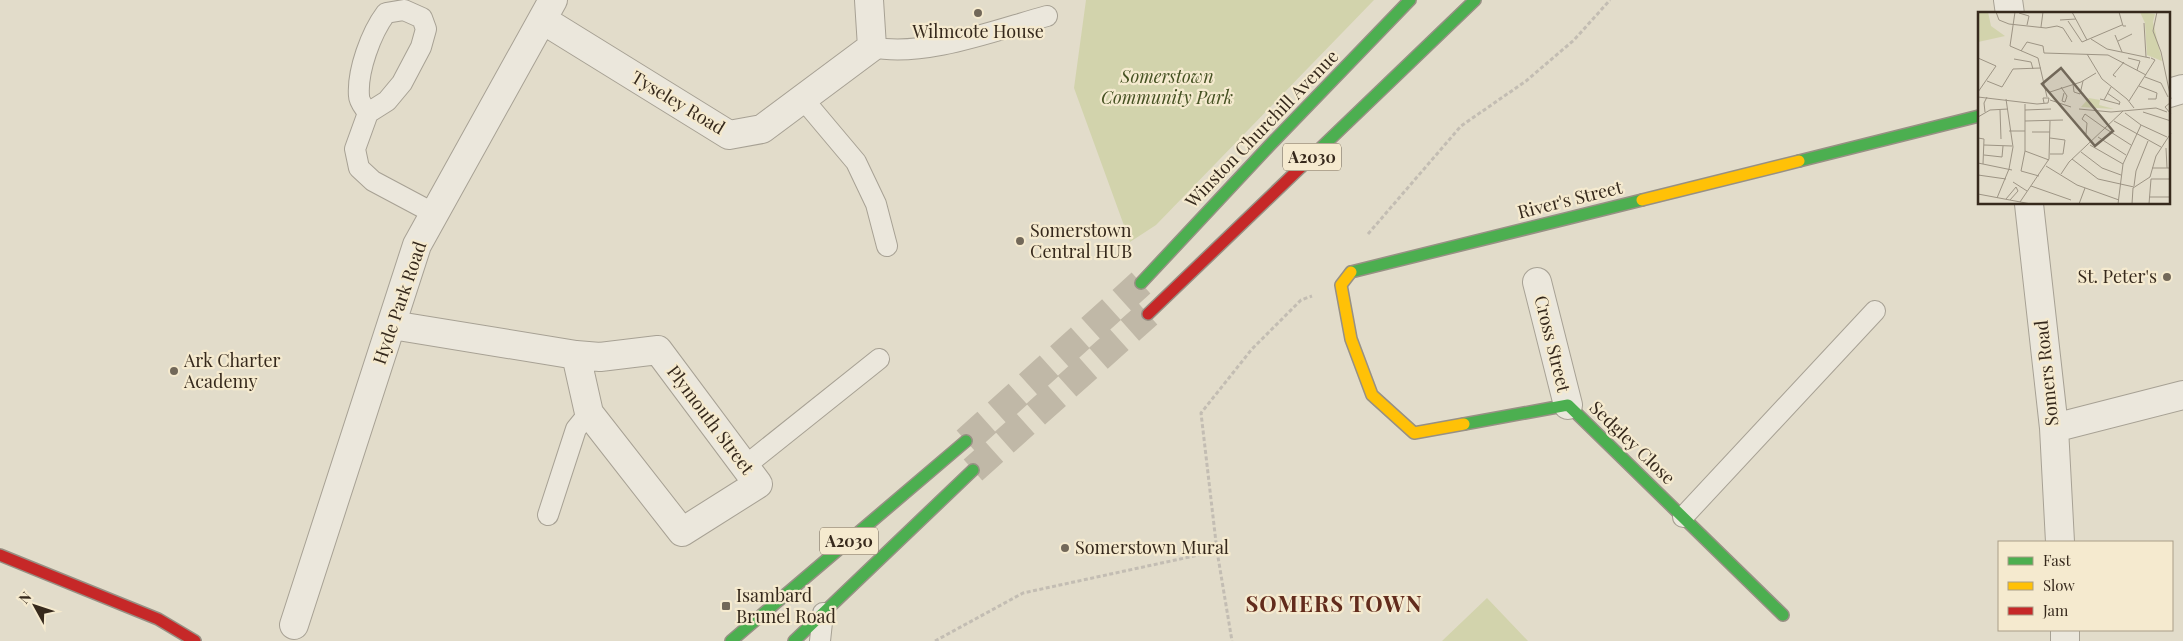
<svg xmlns="http://www.w3.org/2000/svg" width="2183" height="641" font-family="'Playfair Display',serif">
<style>
.green{fill:#d2d3ac}
.lines{fill:none;stroke-linecap:round;stroke-linejoin:round}
.primary-tunnel{stroke:#c0b8a7;stroke-width:28;stroke-dasharray:28 14;stroke-linecap:butt}
.lane-casing{stroke:#a7a194;stroke-width:22}
.street-casing{stroke:#a7a194;stroke-width:30}
.fast-casing{stroke:#979084;stroke-width:14}
.slow-casing{stroke:#979084;stroke-width:14}
.jam-casing{stroke:#979084;stroke-width:14}
.path{stroke:#c3bdb3;stroke-width:3;stroke-dasharray:4 2.5;stroke-linecap:butt}
.lane{stroke:#ebe7dc;stroke-width:20}
.street{stroke:#ebe7dc;stroke-width:28}
.fast{stroke:#4caf50;stroke-width:11}
.slow{stroke:#ffc107;stroke-width:11}
.jam{stroke:#c62828;stroke-width:11}
.poi-dot{fill:#726859;stroke:#f5eacf;stroke-width:2}
.labels{text-anchor:middle;stroke-width:4.5;stroke-linejoin:round;paint-order:stroke}
.shield{fill:#f5eacf;stroke:#6f6352;stroke-width:1}
.shield-label{font-size:16px;font-weight:bold;fill:#36291c}
.poi-label{font-size:18px;fill:#36291c;stroke:#f5eacf;text-anchor:start}
.park-label{font-size:18px;font-style:italic;fill:#465223;stroke:#f5eacf}
.street-label{font-size:18px;fill:#36291c;stroke:#f5eacf}
.district-label{font-size:22px;font-weight:bold;letter-spacing:1px;fill:#622b1c;stroke:#f5eacf}
.inset-road{fill:none;stroke:#9d9484;stroke-width:1}
.view{fill:#726859;fill-opacity:0.15;stroke:#726859;stroke-width:2.5}
.inset-edge{fill:none;stroke:#36291c;stroke-width:2.5}
</style>
<rect width="100%" height="100%" fill="#e2dcca"/>
<path class="green" d="M 1086,0 L 1374,0 L 1156,225 L 1130,242 L 1074,88 Z
M 1487,598 L 1528,641 L 1442,641 Z"/>
<g class="lines">
<path class="primary-tunnel" d="M 966,441 L 1141,283
M 973,470 L 1148,314"/>
<g class="lane-casing">
<path id="lane" d="M 872,47 C 923,58 996,30 1047,16
M 803,99 L 856,162 L 876,204 L 887,246
M 368,113 L 387,101 L 402,83 L 421,47 L 426,29 L 422,18 L 404,10 L 386,13 C 371,33 357,71 359,96 C 359,102 365,108 368,113 L 355,149 L 359,168 L 373,181 L 435,214
M 745,466 L 879,359
M 548,515 L 576,429 L 589,413
M 1683,517 L 1875,311
M 820,641 L 823,613"/>
</g>
<g class="street-casing">
<path id="street" d="M 2008,0 L 2010,14
M 543,20 L 729,135 L 762,129 L 872,47 L 869,0
M 2169,93 L 2183,89
M 2029,204 L 2054,428 L 2060,542
M 1537,282 L 1568,405
M 392,325 L 576,355 L 600,357 L 658,350 L 758,484 L 682,532 L 589,413 L 576,355
M 2054,428 L 2183,395
M 294,625 L 417,245 L 553,0
M 2065,630 L 2065,641"/>
</g>
<g class="fast-casing">
<path id="fast" d="M 1799,161 L 1979,116
M 1301,167 L 1475,0
M 1351,272 L 1642,200
M 1141,283 L 1270,145 L 1410,0
M 1464,424 L 1568,405 L 1783,615
M 731,641 L 966,441
M 794,641 L 973,470"/>
</g>
<g class="slow-casing">
<path id="slow" d="M 1642,200 L 1799,161
M 1351,272 L 1341,285 L 1351,339 L 1372,395 L 1414,433 L 1464,424"/>
</g>
<g class="jam-casing">
<path id="jam" d="M 1148,314 L 1301,167
M 0,555 L 158,619 L 195,641"/>
</g>
<path class="path" d="M 1368,234 L 1461,126 L 1526,81 L 1574,40 L 1610,0
M 1217,551 L 1232,641
M 935,641 L 1023,593 L 1217,551 L 1201,413 L 1252,349 L 1301,300 L 1312,296"/>
<use href="#lane" class="lane"/>
<use href="#street" class="street"/>
<use href="#fast" class="fast"/>
<use href="#slow" class="slow"/>
<use href="#jam" class="jam"/>
</g>
<g class="poi-dot">
<circle cx="978" cy="13" r="5"/>
<circle cx="1020" cy="241" r="5"/>
<circle cx="2167" cy="277" r="5"/>
<circle cx="174" cy="371" r="5"/>
<circle cx="1065" cy="548" r="5"/>
<rect x="721" y="601" width="10" height="10" rx="2.5"/>
</g>
<g class="labels">
<g class="shield">
<rect x="1283" y="143.5" width="58" height="27" rx="4"/>
<rect x="820" y="527.5" width="58" height="27" rx="4"/>
</g>
<g class="shield-label">
<text x="1312" y="163">A2030</text>
<text x="849" y="547">A2030</text>
</g>
<g class="poi-label">
<text x="978" y="38" text-anchor="middle">Wilmcote House</text>
<text x="1030" y="237">Somerstown<tspan x="1030" dy="21">Central HUB</tspan></text>
<text x="2157" y="283" text-anchor="end">St. Peter's</text>
<text x="184" y="367">Ark Charter<tspan x="184" dy="21">Academy</tspan></text>
<text x="1075" y="554">Somerstown Mural</text>
<text x="736" y="602">Isambard<tspan x="736" dy="21">Brunel Road</tspan></text>
</g>
<g class="park-label">
<text x="1167" y="83">Somerstown<tspan x="1167" dy="21">Community Park</tspan></text>
</g>
<g class="street-label">
<text transform="translate(678 103) rotate(31)" y="6">Tyseley Road</text>
<text transform="translate(1262 129) rotate(-46)" y="6">Winston Churchill Avenue</text>
<text transform="translate(1570 200) rotate(-14)" y="6">River's Street</text>
<text transform="translate(400 303) rotate(-71)" y="6">Hyde Park Road</text>
<text transform="translate(1552 344) rotate(76)" y="6">Cross Street</text>
<text transform="translate(2047 373) rotate(-96)" y="6">Somers Road</text>
<text transform="translate(710 420) rotate(53)" y="6">Plymouth Street</text>
<text transform="translate(1632 443) rotate(44)" y="6">Sedgley Close</text>
</g>
<g class="district-label">
<text x="1334" y="612">SOMERS TOWN</text>
</g>
</g>
<g transform="translate(1978 12)">
<rect width="192" height="192" fill="#e2dcca"/>
<path d="M 0,0 L 10,0 L 13,14 L 27,24 L 0,30 ZM 162,0 L 177,2 L 175,10 L 184,49 L 169,43 L 167,11 ZM 111,86 L 122,88 L 121,93 L 136,97 L 103,95 Z" fill="#d2d3ac"/>
<path class="inset-road" d="M 18,0 L 21,8 L 31,12 L 68,16 L 79,14M 37,0 L 32,34 L 60,46 L 69,85M 94,0 L 109,28M 141,0 L 145,14 L 148,14M 179,0 L 175,19 L 183,40 L 193,87M 41,1 L 51,4 L 49,13M 82,8 L 98,7M 90,9 L 104,30 L 144,13M 166,11 L 168,45M 79,14 L 85,16 L 94,30M 63,15 L 65,0M 137,23 L 144,40M 113,27 L 129,37 L 172,46M 140,29 L 154,22M 43,39 L 49,30 L 65,34 L 66,41M 66,41 L 130,43 L 168,63M 109,42 L 124,67 L 149,87 L 156,96M 0,46 L 18,54 L 0,80M 150,46 L 162,49 L 159,58M 36,47 L 53,50 L 55,57M 138,65 L 135,63 L 146,50M 167,65 L 183,71 L 190,85M 9,69 L 24,75 L 35,57 L 63,56M 95,72 L 96,80 L 102,82 L 105,69M 161,74 L 179,81 L 178,87 L 170,87M 83,75 L 89,84 L 87,90 L 84,89 L 86,81M 72,80 L 103,70 L 118,61M 129,81 L 142,90 L 141,93M 0,85 L 59,92 L 70,91 L 71,86 L 65,86 L 66,91M 122,87 L 126,88 L 133,75M 72,88 L 93,95M 126,88 L 141,92M 151,89 L 177,48 L 173,46M 193,90 L 187,95 L 193,102M 47,92 L 47,139 L 43,159 L 61,164M 101,97 L 133,100 L 178,96 L 189,100M 22,98 L 23,127M 47,98 L 73,97M 7,100 L 6,91 L 9,85M 165,100 L 193,109M 147,101 L 163,113 L 189,125M 0,105 L 12,98 L 30,97M 47,109 L 85,108M 136,109 L 183,135M 128,117 L 153,133M 31,119 L 47,119M 54,120 L 72,120M 108,122 L 109,111 L 104,107 L 107,102 L 128,117M 120,125 L 148,143M 0,126 L 6,127 L 5,152M 72,126 L 87,128 L 85,142 L 72,142M 6,133 L 34,134M 112,133 L 145,152M 188,136 L 189,156M 47,139 L 71,148M 103,140 L 124,156 L 143,163M 6,143 L 24,145 L 25,134M 94,147 L 120,167 L 156,175M 0,151 L 34,158M 68,154 L 99,173 L 141,188M 174,156 L 193,156M 83,162 L 91,150 L 145,99M 0,163 L 28,167M 35,170 L 49,179M 53,174 L 93,188M 156,174 L 158,159 L 170,129M 0,182 L 53,192M 171,185 L 193,185M 19,186 L 31,157 L 35,135 L 28,87M 28,187 L 38,175M 32,188 L 40,179 L 38,175M 42,190 L 71,147 L 72,109M 101,192 L 107,176M 140,192 L 145,152 L 163,113M 154,192 L 155,176 L 172,165 L 178,144 L 193,121M 171,192 L 173,167 L 193,167"/>
<path class="view" d="M 83,56 L 135,119 L 117,134 L 64,72 Z"/>
<rect width="192" height="192" class="inset-edge"/>
</g>
<rect x="1998" y="541" width="175" height="90" fill="#f5eacf" stroke="#a99d87"/>
<rect x="2008" y="557" width="25" height="8" fill="#4caf50" stroke="#a99d87"/>
<text x="2043" y="566" font-size="15" fill="#36291c">Fast</text>
<rect x="2008" y="582" width="25" height="8" fill="#ffc107" stroke="#a99d87"/>
<text x="2043" y="591" font-size="15" fill="#36291c">Slow</text>
<rect x="2008" y="607" width="25" height="8" fill="#c62828" stroke="#a99d87"/>
<text x="2043" y="616" font-size="15" fill="#36291c">Jam</text>
<g transform="translate(35 606) rotate(310)" stroke="#f5eacf" stroke-width="4" paint-order="stroke">
<path d="M0-4L9 19L0 12L-9 19Z" fill="#36291c"/>
<text y="-8" font-size="14" font-weight="bold" text-anchor="middle" fill="#36291c">N</text>
</g>
</svg>
